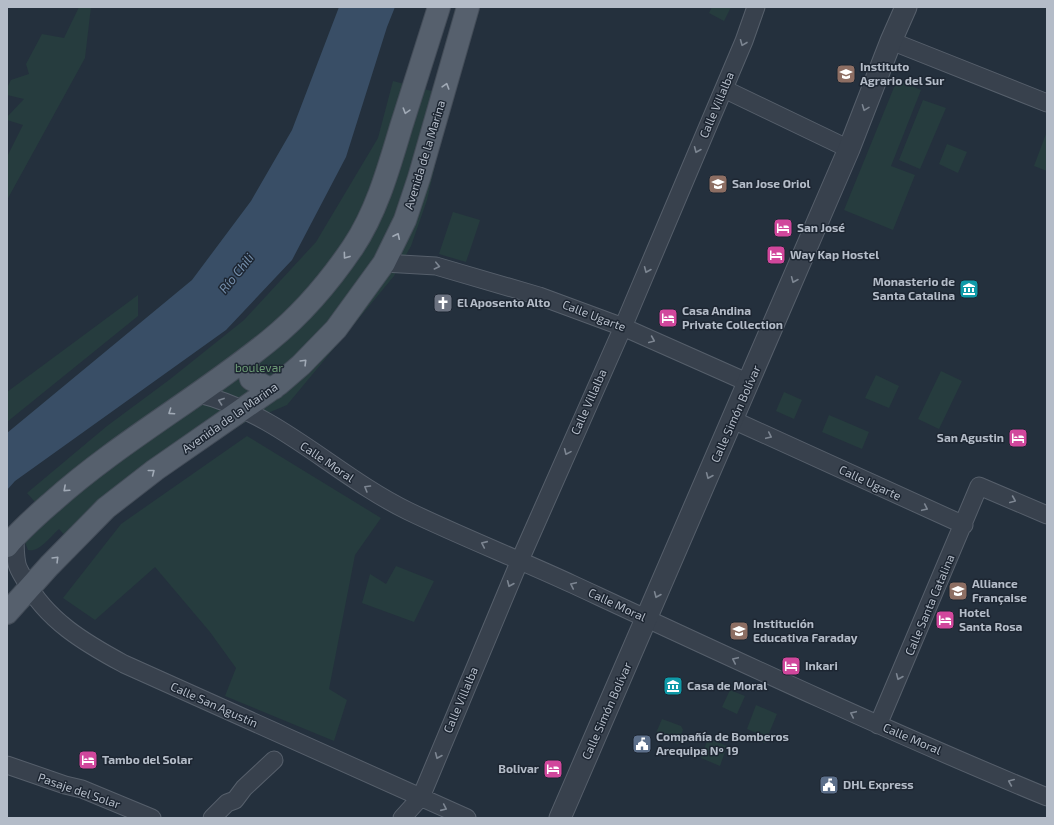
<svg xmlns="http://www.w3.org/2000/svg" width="1054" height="825" font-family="'Exo 2',sans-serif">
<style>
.green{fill:#263c3e}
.water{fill:#394e66}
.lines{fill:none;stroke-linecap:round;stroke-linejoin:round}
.minor-casing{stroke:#565f6b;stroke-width:19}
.tertiary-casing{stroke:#565f6b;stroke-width:23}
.primary-casing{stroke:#444d59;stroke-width:24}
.minor{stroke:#38414d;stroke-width:17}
.tertiary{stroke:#38414d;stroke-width:21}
.primary{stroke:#56606d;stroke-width:22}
.oneway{stroke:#7c8591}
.oneway2{stroke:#a1aab6}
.labels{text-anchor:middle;stroke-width:3;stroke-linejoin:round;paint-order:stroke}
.poi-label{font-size:12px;font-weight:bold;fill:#b4bcc8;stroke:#1d2632;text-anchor:start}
.street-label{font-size:12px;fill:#b4bcc8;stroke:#1d2632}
.park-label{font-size:12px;fill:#6b9974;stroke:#1d2632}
.water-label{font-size:13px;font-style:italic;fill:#748eab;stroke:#1d2632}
</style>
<rect width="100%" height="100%" fill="#24303d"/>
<path class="green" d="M 79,7 L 91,7 L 85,58 L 7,200 L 7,157 L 23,125 L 7,120 L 7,117 L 24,99 L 7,95 L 7,88 L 11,80 L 29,74 L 26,64 L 42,34 L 64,38 Z
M 712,7 L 731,7 L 724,21 L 709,13 Z
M 897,80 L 921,90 L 891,166 L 915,175 L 893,230 L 844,210 Z
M 393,81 L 451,96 L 427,200 L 411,246 L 394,276 L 287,405 L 244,423 L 161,476 L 110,513 L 77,549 L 59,529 C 51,536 39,553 28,550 L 25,542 L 50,519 L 27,493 L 107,426 L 169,380 L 244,320 L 316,242 L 378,138 Z
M 923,100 L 946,108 L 920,169 L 899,160 Z
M 1046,134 L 1047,135 L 1047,171 L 1034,166 Z
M 947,144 L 967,152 L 958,173 L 939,164 Z
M 453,212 L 480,220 L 466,262 L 439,254 Z
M 138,295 L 138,316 L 7,422 L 7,392 Z
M 941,371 L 962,381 L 939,429 L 918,419 Z
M 876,375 L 899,386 L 889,408 L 865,398 Z
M 784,392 L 802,400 L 794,419 L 776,411 Z
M 829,415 L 869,432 L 862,449 L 822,432 Z
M 247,436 L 381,518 L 355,555 L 329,689 L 347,700 L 334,741 L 225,696 L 236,668 L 210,632 L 155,567 L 95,620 L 63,598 L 121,524 Z
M 396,566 L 434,581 L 414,622 L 362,603 L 370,574 L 386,584 Z
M 730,690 L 745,696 L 737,714 L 722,707 Z
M 756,705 L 777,714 L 765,743 L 763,742 L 765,737 L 747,729 Z
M 662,719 L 681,726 L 683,730 L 678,744 L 656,733 Z
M 708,738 L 727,746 L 720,766 L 701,758 Z"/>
<path class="water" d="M 339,7 L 395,7 L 387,27 L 346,157 L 292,260 L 226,330 L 15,481 L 7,490 L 7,433 L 192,280 L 251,201 L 292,130 Z"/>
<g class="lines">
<g class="minor-casing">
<path id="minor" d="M 891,41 L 1047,103
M 724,89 L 849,149
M 384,263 L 436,266 L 539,296 L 623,327 L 749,383
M 199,394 C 278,413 336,476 408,511 C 462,537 518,559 572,584 C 729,657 887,731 1047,797
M 733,420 L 964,525
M 15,536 C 15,545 15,555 17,564 C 18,569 22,575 25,580 C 46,620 85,643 124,664 L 467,818
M 878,725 L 979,486 L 1047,515
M 7,765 L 65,785 L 82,789 L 152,818
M 212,818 L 227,803 L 235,800 L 244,788 L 274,760
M 402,818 L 421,797 L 520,560 L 623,327 L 744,41 L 756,7"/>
</g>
<g class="tertiary-casing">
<path id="tertiary" d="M 560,818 L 849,149 L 891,41 L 906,7"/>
</g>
<g class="primary-casing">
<path id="primary" d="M 248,357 L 247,364 L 251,379 L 266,387 L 274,388
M 7,546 C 20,530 35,517 51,503 C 119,442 199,398 270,340 C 302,314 330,281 353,247 C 377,211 389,167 401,127 C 414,87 426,47 439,7
M 7,613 L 49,566 L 106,508 L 155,470 L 279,384 L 301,365 L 336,329 L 384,263 L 405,220 L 419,178 L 468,7"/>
</g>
<use href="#minor" class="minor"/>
<use href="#tertiary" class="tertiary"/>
<use href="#primary" class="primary"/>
</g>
<defs><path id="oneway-chevron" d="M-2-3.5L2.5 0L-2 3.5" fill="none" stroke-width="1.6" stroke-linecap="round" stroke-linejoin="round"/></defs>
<g class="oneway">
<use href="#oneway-chevron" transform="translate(743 43) rotate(112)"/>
<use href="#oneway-chevron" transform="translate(865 108) rotate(111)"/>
<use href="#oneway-chevron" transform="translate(697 150) rotate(113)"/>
<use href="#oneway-chevron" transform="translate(437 266) rotate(13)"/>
<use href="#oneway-chevron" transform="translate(647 270) rotate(113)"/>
<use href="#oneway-chevron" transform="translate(794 280) rotate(113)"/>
<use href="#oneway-chevron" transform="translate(652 340) rotate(23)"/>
<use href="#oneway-chevron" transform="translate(221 401) rotate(-160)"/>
<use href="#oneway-chevron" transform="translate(769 436) rotate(25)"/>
<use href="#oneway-chevron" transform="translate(567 452) rotate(114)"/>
<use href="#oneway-chevron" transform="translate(709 476) rotate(113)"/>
<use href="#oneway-chevron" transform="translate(367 488) rotate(-149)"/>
<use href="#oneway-chevron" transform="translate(1013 500) rotate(23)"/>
<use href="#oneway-chevron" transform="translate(925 508) rotate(25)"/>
<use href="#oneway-chevron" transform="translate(484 544) rotate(-156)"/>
<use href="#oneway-chevron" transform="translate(510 584) rotate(113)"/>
<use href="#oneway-chevron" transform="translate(573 585) rotate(-155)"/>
<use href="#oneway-chevron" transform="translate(657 595) rotate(113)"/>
<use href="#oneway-chevron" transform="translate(735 660) rotate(-155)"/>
<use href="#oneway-chevron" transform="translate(899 677) rotate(113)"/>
<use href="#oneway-chevron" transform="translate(853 714) rotate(-155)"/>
<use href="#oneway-chevron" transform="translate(438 756) rotate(113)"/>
<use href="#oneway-chevron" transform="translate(1011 782) rotate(-157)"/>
<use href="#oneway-chevron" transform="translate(444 808) rotate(24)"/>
</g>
<g class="oneway2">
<use href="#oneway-chevron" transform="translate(446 86) rotate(-73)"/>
<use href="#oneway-chevron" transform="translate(406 111) rotate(107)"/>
<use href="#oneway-chevron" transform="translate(397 236) rotate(-65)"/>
<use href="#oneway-chevron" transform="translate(346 256) rotate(126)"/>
<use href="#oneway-chevron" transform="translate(304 362) rotate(-45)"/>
<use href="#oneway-chevron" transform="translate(171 412) rotate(146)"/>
<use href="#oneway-chevron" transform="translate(152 472) rotate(-38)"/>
<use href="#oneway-chevron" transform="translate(66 489) rotate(138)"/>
<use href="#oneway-chevron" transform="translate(56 559) rotate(-45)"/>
</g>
<defs>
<g id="university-square" transform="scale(1)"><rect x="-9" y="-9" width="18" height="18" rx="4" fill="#8d6e63" stroke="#1d2632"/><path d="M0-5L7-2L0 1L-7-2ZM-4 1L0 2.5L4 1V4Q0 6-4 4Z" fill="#fff"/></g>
<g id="school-square" transform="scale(1)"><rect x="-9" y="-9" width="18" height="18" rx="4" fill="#8d6e63" stroke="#1d2632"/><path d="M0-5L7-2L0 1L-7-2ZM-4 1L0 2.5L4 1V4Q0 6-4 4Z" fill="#fff"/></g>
<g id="hotel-square" transform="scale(1)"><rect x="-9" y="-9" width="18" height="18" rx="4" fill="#d1479c" stroke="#1d2632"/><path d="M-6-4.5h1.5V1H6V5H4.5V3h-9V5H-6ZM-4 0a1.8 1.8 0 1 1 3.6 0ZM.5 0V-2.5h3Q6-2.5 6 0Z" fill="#fff"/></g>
<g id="museum-square" transform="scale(1)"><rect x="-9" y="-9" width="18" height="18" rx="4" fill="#0f9aa8" stroke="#1d2632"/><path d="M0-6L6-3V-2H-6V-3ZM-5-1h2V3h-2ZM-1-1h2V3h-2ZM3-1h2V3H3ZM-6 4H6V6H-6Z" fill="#fff"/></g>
<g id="church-square" transform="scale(1)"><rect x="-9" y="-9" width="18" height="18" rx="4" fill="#6b7280" stroke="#1d2632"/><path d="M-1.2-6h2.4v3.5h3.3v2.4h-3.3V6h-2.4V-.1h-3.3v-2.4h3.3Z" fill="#fff"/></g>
<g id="civic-square" transform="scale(1)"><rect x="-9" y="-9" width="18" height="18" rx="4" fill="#5c6f8a" stroke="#1d2632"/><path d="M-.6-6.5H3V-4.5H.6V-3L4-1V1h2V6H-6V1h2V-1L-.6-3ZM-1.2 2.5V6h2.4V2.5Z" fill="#fff"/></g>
</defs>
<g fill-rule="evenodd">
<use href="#university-square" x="846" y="74"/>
<use href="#school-square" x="718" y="184"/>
<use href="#hotel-square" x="783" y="228"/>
<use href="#hotel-square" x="776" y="255"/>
<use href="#museum-square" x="969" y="289"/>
<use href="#church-square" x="443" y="303"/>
<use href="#hotel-square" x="668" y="318"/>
<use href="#hotel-square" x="1018" y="438"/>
<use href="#university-square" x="958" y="591"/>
<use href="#hotel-square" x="945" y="620"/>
<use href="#school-square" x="739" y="631"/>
<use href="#hotel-square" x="791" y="666"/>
<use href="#museum-square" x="673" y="686"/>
<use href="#civic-square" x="642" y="744"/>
<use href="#hotel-square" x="88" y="760"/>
<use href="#hotel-square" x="553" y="769"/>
<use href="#civic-square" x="829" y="785"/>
</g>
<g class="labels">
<g class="poi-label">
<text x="860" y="71">Instituto<tspan x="860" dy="14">Agrario del Sur</tspan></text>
<text x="732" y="188">San Jose Oriol</text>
<text x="797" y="232">San José</text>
<text x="790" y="259">Way Kap Hostel</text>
<text x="955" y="286" text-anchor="end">Monasterio de<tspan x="955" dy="14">Santa Catalina</tspan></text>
<text x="457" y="307">El Aposento Alto</text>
<text x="682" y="315">Casa Andina<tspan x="682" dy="14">Private Collection</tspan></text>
<text x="1004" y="442" text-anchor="end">San Agustin</text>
<text x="972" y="588">Alliance<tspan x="972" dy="14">Française</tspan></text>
<text x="959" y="617">Hotel<tspan x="959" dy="14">Santa Rosa</tspan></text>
<text x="753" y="628">Institución<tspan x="753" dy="14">Educativa Faraday</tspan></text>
<text x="805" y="670">Inkari</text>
<text x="687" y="690">Casa de Moral</text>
<text x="656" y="741">Compañía de Bomberos<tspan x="656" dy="14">Arequipa Nº 19</tspan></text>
<text x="102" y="764">Tambo del Solar</text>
<text x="539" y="773" text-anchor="end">Bolivar</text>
<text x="843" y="789">DHL Express</text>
</g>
<g class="street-label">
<text transform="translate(717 105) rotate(-67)" y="4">Calle Villalba</text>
<text transform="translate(425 155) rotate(-73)" y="4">Avenida de la Marina</text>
<text transform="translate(594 316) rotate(21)" y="4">Calle Ugarte</text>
<text transform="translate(589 402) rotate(-66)" y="4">Calle Villalba</text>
<text transform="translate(736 414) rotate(-66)" y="4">Calle Simón Bolívar</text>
<text transform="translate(230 418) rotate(-35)" y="4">Avenida de la Marina</text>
<text transform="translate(327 462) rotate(34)" y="4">Calle Moral</text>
<text transform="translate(870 483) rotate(25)" y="4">Calle Ugarte</text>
<text transform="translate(617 605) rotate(25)" y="4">Calle Moral</text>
<text transform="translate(930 605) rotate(-67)" y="4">Calle Santa Catalina</text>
<text transform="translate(461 700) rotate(-67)" y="4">Calle Villalba</text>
<text transform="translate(214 705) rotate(24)" y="4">Calle San Agustín</text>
<text transform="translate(607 711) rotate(-66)" y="4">Calle Simón Bolívar</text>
<text transform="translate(912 739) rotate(23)" y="4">Calle Moral</text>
<text transform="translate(79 791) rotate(19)" y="4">Pasaje del Solar</text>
</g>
<g class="park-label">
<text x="259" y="372">boulevar</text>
</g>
<g class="water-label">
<text transform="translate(236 273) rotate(-51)" y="5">Río Chili</text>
</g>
</g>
<rect width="1054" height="825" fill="none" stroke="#b4bcc8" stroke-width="16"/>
</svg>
